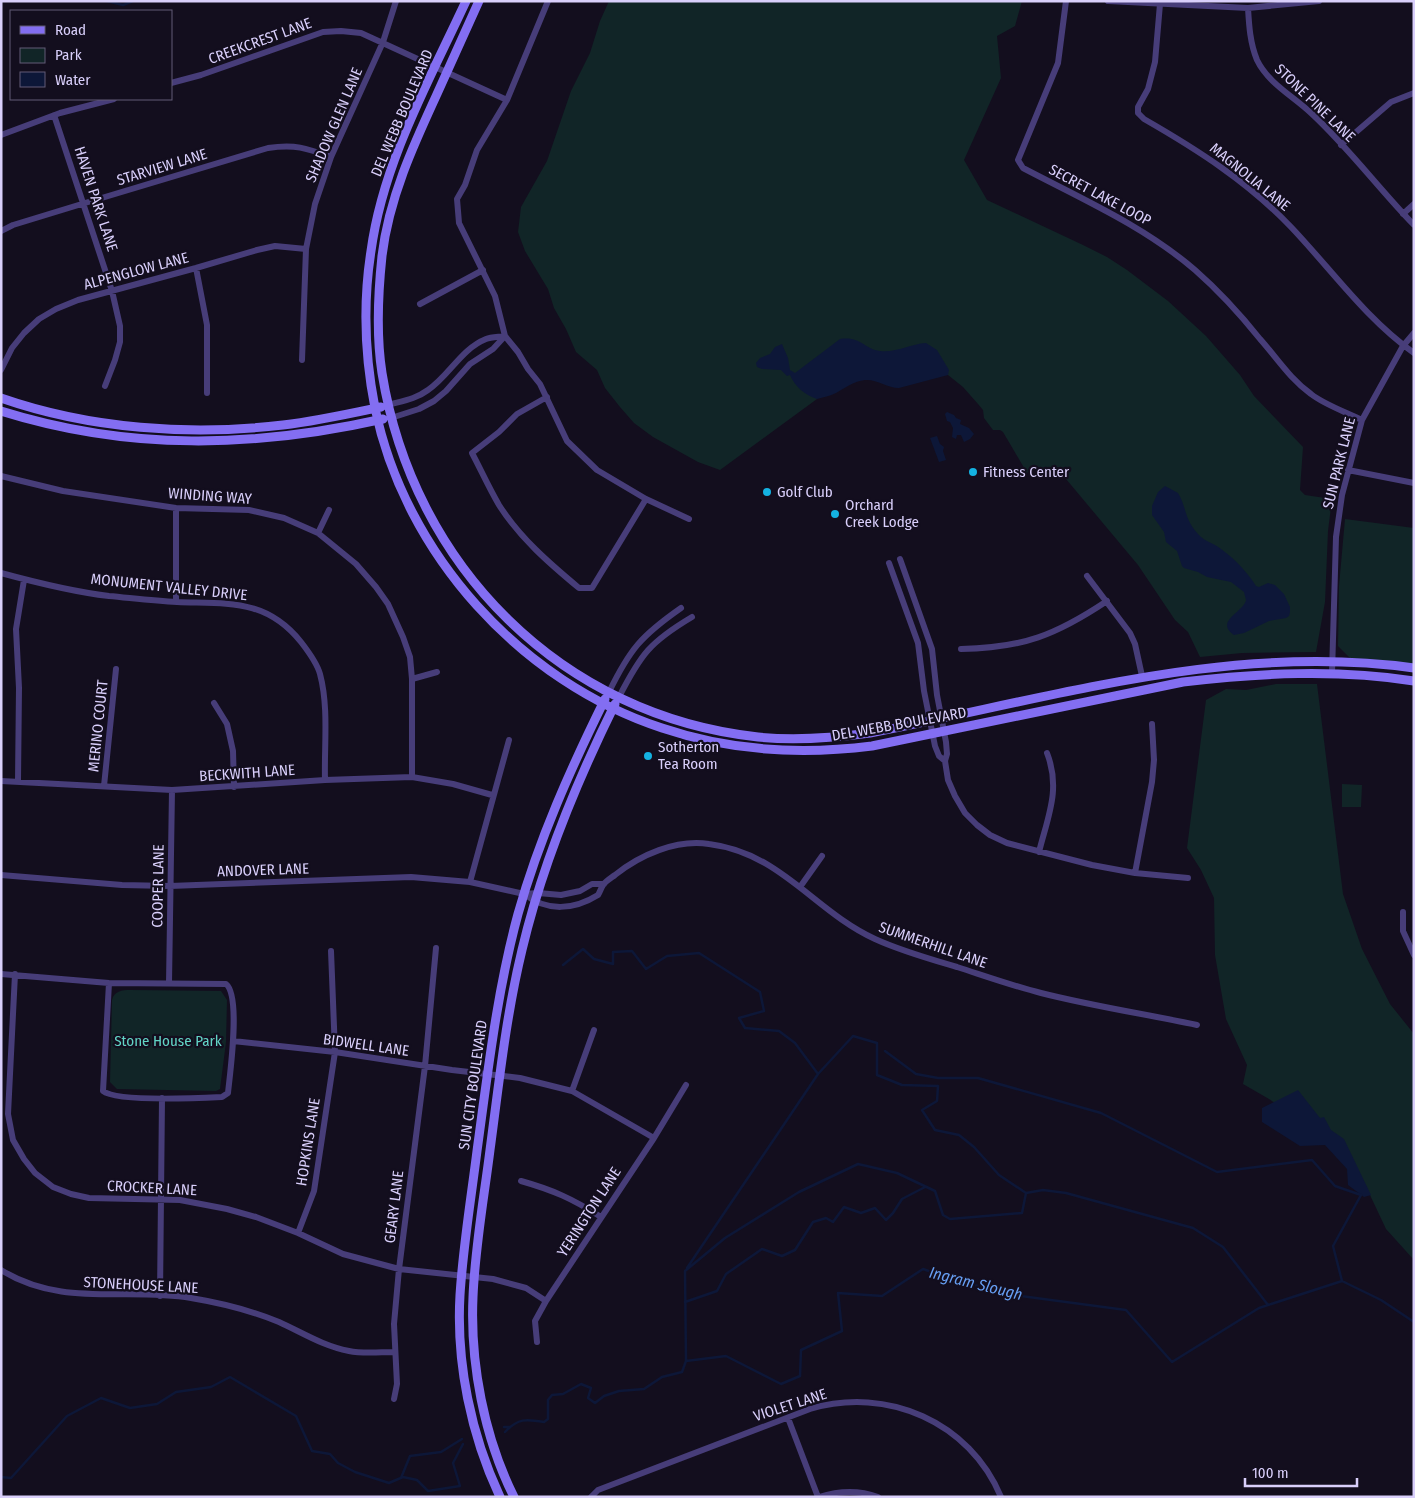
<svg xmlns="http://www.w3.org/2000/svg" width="1415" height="1498" font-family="'Fira Sans Condensed',sans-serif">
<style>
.green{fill:#112527}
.water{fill:#0d1738}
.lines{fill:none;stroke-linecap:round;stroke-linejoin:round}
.stream{stroke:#0d1738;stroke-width:2.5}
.street{stroke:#473d79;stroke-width:6}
.secondary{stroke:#836ef2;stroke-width:9}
.poi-dot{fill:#14b2e2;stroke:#130e1e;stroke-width:2}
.labels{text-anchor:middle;stroke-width:4.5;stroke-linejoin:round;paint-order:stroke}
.street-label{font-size:15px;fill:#d9cffb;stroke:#130e1e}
.poi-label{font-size:15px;fill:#d9cffb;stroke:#130e1e;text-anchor:start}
.park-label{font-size:15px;fill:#62d4c6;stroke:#130e1e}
.water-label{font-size:16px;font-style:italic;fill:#669ef2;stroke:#130e1e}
</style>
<rect width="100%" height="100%" fill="#130e1e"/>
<path class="green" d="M 609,1 L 1022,1 L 1015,26 L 997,36 L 1001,78 L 964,160 L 987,200 L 1083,245 L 1107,257 L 1127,270 L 1168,301 L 1206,336 L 1240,375 L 1254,396 L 1303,447 L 1300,490 L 1305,495 L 1332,499 L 1328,531 L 1325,602 L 1316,652 L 1242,653 L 1200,657 L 1188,632 L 1175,620 L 1138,565 L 1061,473 L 1037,469 L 1031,469 L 1026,474 L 1023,466 L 1003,432 L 1000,430 L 993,430 L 984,418 L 983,410 L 978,404 L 963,387 L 948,375 L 864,370 L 817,399 L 720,470 L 698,462 L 653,437 L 634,423 L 620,407 L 605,388 L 597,370 L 576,352 L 566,329 L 554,308 L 548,289 L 525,251 L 518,232 L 521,207 L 547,161 L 571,91 L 590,53 L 600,21 Z
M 1345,519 L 1414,528 L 1414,665 L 1351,659 L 1338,646 L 1339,586 Z
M 1276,684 L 1317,684 L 1343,894 L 1362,949 L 1390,1004 L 1414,1034 L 1414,1260 L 1386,1229 L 1370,1195 L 1332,1141 L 1269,1099 L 1243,1084 L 1247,1065 L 1226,1019 L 1215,955 L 1214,898 L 1201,870 L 1187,848 L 1206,700 L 1226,689 L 1246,690 Z
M 1342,784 L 1362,785 L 1361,807 L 1342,807 Z
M 130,990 L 221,991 L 227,1000 L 226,1042 L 220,1089 L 216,1091 L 117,1089 L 110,1082 L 112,1000 C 114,991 122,990 130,990 Z"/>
<path class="water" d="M 840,339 C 861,336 864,349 880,351 C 896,353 910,344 926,343 L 937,350 L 949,370 L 948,375 L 899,388 C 887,388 877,379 865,380 C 854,381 845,388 836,393 C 830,396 823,397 817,399 C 805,395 795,387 790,375 L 787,376 L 781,370 L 762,369 L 757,367 L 756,363 L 760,358 L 770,354 L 775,347 L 782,344 L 788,358 L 790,370 L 795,373 Z
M 947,412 L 954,415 L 956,418 L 961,420 L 960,424 L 969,428 L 974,434 L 970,439 L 964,442 L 961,435 L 957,435 L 956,439 L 952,437 L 953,428 L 950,422 L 947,421 L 945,414 Z
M 937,436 L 940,444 L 944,447 L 943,451 L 946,460 L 939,462 L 930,438 Z
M 1165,486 L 1178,493 C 1187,508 1184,519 1198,534 C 1205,542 1214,543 1221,549 C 1234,558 1248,573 1256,586 L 1259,587 L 1268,583 L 1275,585 L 1284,594 L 1290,607 L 1290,612 L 1289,616 L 1286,618 L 1269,621 L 1244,633 L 1234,635 C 1214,621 1244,612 1246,600 C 1246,599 1244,593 1244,592 L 1231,582 L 1207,577 L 1198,572 L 1184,568 L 1182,566 L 1177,551 L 1166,542 L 1164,532 L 1152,515 L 1152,506 L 1158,492 Z
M 1298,1090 L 1320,1118 L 1324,1117 L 1331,1130 L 1344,1139 L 1371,1195 L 1364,1197 L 1348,1185 L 1347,1169 L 1325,1145 L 1300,1146 L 1262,1122 L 1262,1108 Z"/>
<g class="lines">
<path class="stream" d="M 107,1 L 123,5 L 133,1
M 563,965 L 583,949 L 594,959 L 613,964 L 613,952 L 632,951 L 646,969 L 667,956 L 699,953 L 760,992 L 764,1011 L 739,1018 L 745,1028 L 779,1031 L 795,1043 L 818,1074 L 853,1036 L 877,1043 L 877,1075 L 902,1085 L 938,1086 L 937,1101 L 922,1110 L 935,1130 L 959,1135 L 974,1147 L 999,1175 L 1026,1193 L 1043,1190 L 1066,1193 L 1193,1228 L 1223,1247 L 1268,1305
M 885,1051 L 916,1074 L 938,1078 L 978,1078 L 1101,1113 L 1217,1172 L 1312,1160 L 1335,1186 L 1361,1195 L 1333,1246 L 1342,1281
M 687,1268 L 818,1074
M 685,1302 L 717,1291 L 726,1274 L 762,1249 L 782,1256 L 795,1250 L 813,1222 L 826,1218 L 833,1222 L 844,1207 L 861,1213 L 875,1208 L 886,1220 L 893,1213 L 902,1199 L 925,1187
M 686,1361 L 685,1271 L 725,1238 L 799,1192 L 858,1164 L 897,1173 L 935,1191 L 943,1215 L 950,1219 L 1022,1213 L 1026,1193
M 504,1427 L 510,1427
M 505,1432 C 518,1418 526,1419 544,1422 L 548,1419 L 548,1400 L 552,1395 L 563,1394 L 581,1384 L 591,1388 L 588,1398 L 595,1403 L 604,1396 L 619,1391 L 644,1389 L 662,1377 L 682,1372 L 686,1361 L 726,1356 L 781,1384 L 800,1376 L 801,1350 L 842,1331 L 838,1293 L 882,1296 L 923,1269 L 957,1281 L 1021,1296 L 1126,1310 L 1172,1362 L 1259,1308 L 1342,1281 L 1381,1300 L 1414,1322
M 1,1477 L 11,1478 L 67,1416 L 101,1398 L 130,1408 L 157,1404 L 176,1392 L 211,1387 L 230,1377 L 296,1416 L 312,1451 L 330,1454 L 338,1463 L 355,1472 L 389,1483 L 403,1477 L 417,1480 L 428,1491 L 460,1486 L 453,1463 L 463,1444
M 401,1478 L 410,1456 L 441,1452 L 462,1439"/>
<path class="street" d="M 548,1 L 507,100 L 477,150 L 465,185 L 457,199 L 459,223 L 495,296 L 505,336 L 518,352 L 528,369 L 540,384 L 567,441 L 597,470 L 646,499 L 689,519
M 1066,1 L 1058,63 L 1018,160 L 1023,168 C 1082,199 1144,226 1195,270 C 1219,291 1240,314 1260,339 C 1277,358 1290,379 1311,394 C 1325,405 1346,412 1362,420
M 1108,1 L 1248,8 L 1319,1
M 1160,4 L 1155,62 L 1148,89 L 1138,107 L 1138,113 L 1144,119 C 1198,150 1248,182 1291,227 C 1331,269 1366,319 1414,353
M 1248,8 C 1249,25 1250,43 1257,60 C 1268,83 1293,96 1311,113 C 1348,147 1379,189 1414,225
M 171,83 L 201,75 L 323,32 L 341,31 L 361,33 L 507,100
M 54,115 L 112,291 L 120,326 L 120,342 L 115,360 L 105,386
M 1,135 L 60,113 L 114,99
M 1341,145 L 1391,102 L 1414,93
M 1403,214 L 1414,204
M 1,231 L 13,225 L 85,203 L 268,148 C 295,144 306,148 331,157
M 196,268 L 207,325 L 207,393
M 420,304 L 483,270
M 302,360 L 306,249 L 315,204 L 331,157 L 383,42 L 396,1
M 1,370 L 12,348 L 24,333 L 39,319 L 56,309 L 78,300 L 196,268 L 257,250 L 275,246 L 306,249
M 547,397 L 517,414 L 499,432 L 472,453 C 481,470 489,488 499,505 C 520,538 549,563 579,588 L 592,588 L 646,499
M 388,405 C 402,401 416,399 428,390 C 449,376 461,349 486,339 C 491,337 499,337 505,336
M 391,418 L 419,409 L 434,401 L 446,391 L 470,364 L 493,349 L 505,336
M 1348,470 L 1414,483
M 1,476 L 63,491 L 176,508 L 249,510 L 284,518 L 318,533 L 356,564 L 376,587 L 388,604 L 403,637 L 410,657 L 412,679 L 412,777
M 318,533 L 329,510
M 900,559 L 932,649 L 937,695 L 946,742 L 947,754 L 945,761 L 948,780 L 955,796 L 965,813 L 977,825 L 990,835 L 1007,843 L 1092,865 L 1135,873 L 1188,878
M 889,563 L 918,643 L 924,691 L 935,746 L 939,756 L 945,761
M 1,573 C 34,582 75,592 109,596 C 131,598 154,601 177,602 C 227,604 266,598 301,642 C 308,651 317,663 320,674 C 329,708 324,746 325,780
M 1087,576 L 1130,633 L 1135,644 L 1142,676
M 176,602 L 176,508
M 961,649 C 1023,648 1056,635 1107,601
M 1332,673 L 1336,537 L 1342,495 L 1362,420 L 1403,346 L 1414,333
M 412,679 L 437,672
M 609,692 C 630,649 641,636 681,608
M 619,697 C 641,654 650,642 692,617
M 214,703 L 227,724 L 233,751 L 234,787
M 1,781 L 172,790 L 325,780 L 412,777 L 453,784 L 492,795
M 18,781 L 19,688 L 16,629 L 24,580
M 104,786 L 116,669
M 1039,852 C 1048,816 1061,789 1047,753
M 1135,873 L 1152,782 L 1154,760 L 1152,724
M 1,875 L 122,885 L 170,886 L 411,877 L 470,882 L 524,894 L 538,893 L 561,895 L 580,891 L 592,884 L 604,884
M 470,882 L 509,740
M 800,887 L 822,856
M 524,894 C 547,912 574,910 598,895 C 600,892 601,888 603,885 C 606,881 611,878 615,875 C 640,855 676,839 709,844 C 781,853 814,911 875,939 C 901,951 930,959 957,967 C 985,976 1013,986 1041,993 C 1092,1006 1145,1014 1197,1025
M 1403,912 L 1403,931 L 1414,955
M 1,974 L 109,983 L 226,984 C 241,996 230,1073 228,1093 L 222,1097 C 201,1098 116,1102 103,1091 L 109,983
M 15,974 L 8,1114 L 13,1140 L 24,1159 L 35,1173 L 53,1187 L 71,1194 L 89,1198 L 180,1200 L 227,1209 L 256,1217 L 298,1233 L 343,1254 L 399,1269 L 493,1279 L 526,1288 L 546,1301
M 169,983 L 172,790
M 233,1041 L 335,1052 L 452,1070 L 520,1078 L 572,1091 L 654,1138
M 572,1091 L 594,1030
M 521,1181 C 553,1190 573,1199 601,1217
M 298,1233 L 314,1191 L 335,1052 L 331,951
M 1,1270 C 63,1308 125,1287 191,1298 C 221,1303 250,1310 279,1322 C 303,1333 323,1346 349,1351 C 363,1354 380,1352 395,1352
M 160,1296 L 162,1098
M 537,1342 L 535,1321 L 546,1301 L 654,1138 L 686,1085
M 394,1399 L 397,1384 L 394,1324 L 399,1269 L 425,1066 L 436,948
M 788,1418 L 818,1497
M 591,1497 L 598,1490 L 810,1409 C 887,1386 970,1422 1001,1497
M 819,1497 C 838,1491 859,1490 878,1497"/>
<path class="secondary" d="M 466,1 C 429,81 383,162 371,251 C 363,302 365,357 375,408 C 405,554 521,682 662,728 C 730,751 801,755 872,746 L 1183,682 C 1260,673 1337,669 1414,681
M 479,1 C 465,32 451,63 437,94 C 413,146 389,198 382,256 C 378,294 376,335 382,373 C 413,566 562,716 758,737 C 795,741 833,738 870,733 C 1049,699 1229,642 1414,668
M 1,398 C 90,429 190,436 283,425 C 316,421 348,414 381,407
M 1,411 C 129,451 254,448 383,419
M 500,1497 C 471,1435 456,1363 460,1295 C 463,1247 471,1199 477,1151 C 488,1071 497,991 518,914 C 539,839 571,768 605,699
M 514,1497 C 484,1437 470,1363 473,1297 C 475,1247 484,1198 490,1150 C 499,1083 506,1016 522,950 C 542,865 576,783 615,704"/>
</g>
<g class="poi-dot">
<circle cx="973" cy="472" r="5"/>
<circle cx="767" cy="492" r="5"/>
<circle cx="835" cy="514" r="5"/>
<circle cx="648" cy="756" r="5"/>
</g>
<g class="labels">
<g class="street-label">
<text transform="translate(260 41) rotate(-20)" y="5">CREEKCREST LANE</text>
<text transform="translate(1315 103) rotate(44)" y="5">STONE PINE LANE</text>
<text transform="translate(402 113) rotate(-67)" y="5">DEL WEBB BOULEVARD</text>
<text transform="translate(334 125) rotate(-67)" y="5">SHADOW GLEN LANE</text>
<text transform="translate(162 167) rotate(-17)" y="5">STARVIEW LANE</text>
<text transform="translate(1250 177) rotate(39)" y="5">MAGNOLIA LANE</text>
<text transform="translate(1100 195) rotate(28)" y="5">SECRET LAKE LOOP</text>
<text transform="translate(96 199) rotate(72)" y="5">HAVEN PARK LANE</text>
<text transform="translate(136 271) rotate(-15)" y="5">ALPENGLOW LANE</text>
<text transform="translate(1339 463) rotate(-76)" y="5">SUN PARK LANE</text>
<text transform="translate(210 496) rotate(4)" y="5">WINDING WAY</text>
<text transform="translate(169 587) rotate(6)" y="5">MONUMENT VALLEY DRIVE</text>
<text transform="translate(899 724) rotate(-10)" y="5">DEL WEBB BOULEVARD</text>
<text transform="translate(98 726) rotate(-84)" y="5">MERINO COURT</text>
<text transform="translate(247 773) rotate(-4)" y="5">BECKWITH LANE</text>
<text transform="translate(263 870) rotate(-2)" y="5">ANDOVER LANE</text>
<text transform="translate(158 886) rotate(-89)" y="5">COOPER LANE</text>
<text transform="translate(933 945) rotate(19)" y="5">SUMMERHILL LANE</text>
<text transform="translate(366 1045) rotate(8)" y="5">BIDWELL LANE</text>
<text transform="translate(473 1085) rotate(-82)" y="5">SUN CITY BOULEVARD</text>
<text transform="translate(308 1142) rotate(-81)" y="5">HOPKINS LANE</text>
<text transform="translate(152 1188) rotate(3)" y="5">CROCKER LANE</text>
<text transform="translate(394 1207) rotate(-83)" y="5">GEARY LANE</text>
<text transform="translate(589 1212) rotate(-57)" y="5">YERINGTON LANE</text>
<text transform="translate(141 1285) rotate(3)" y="5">STONEHOUSE LANE</text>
<text transform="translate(790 1405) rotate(-18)" y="5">VIOLET LANE</text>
</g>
<g class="poi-label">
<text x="983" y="477">Fitness Center</text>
<text x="777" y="497">Golf Club</text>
<text x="845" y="510">Orchard<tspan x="845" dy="17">Creek Lodge</tspan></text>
<text x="658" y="752">Sotherton<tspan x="658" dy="17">Tea Room</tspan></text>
</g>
<g class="park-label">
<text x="168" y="1046">Stone House Park</text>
</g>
<g class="water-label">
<text transform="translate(976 1283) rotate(14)" y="6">Ingram Slough</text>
</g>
</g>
<rect width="1415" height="1498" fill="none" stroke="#d9cffb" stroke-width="5"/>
<rect x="10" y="10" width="162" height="90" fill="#130e1e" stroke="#625b76"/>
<rect x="20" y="26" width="25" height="8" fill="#836ef2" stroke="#625b76"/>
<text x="55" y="35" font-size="15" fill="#d9cffb">Road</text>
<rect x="20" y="48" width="25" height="15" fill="#112527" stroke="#625b76"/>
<text x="55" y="60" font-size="15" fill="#d9cffb">Park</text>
<rect x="20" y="72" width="25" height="15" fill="#0d1738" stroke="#625b76"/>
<text x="55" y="85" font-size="15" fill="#d9cffb">Water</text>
<path d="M1245 1478v8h112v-8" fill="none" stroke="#d9cffb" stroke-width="2.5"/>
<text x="1252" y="1478" font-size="15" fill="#d9cffb" stroke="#130e1e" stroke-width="4" paint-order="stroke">100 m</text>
</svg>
